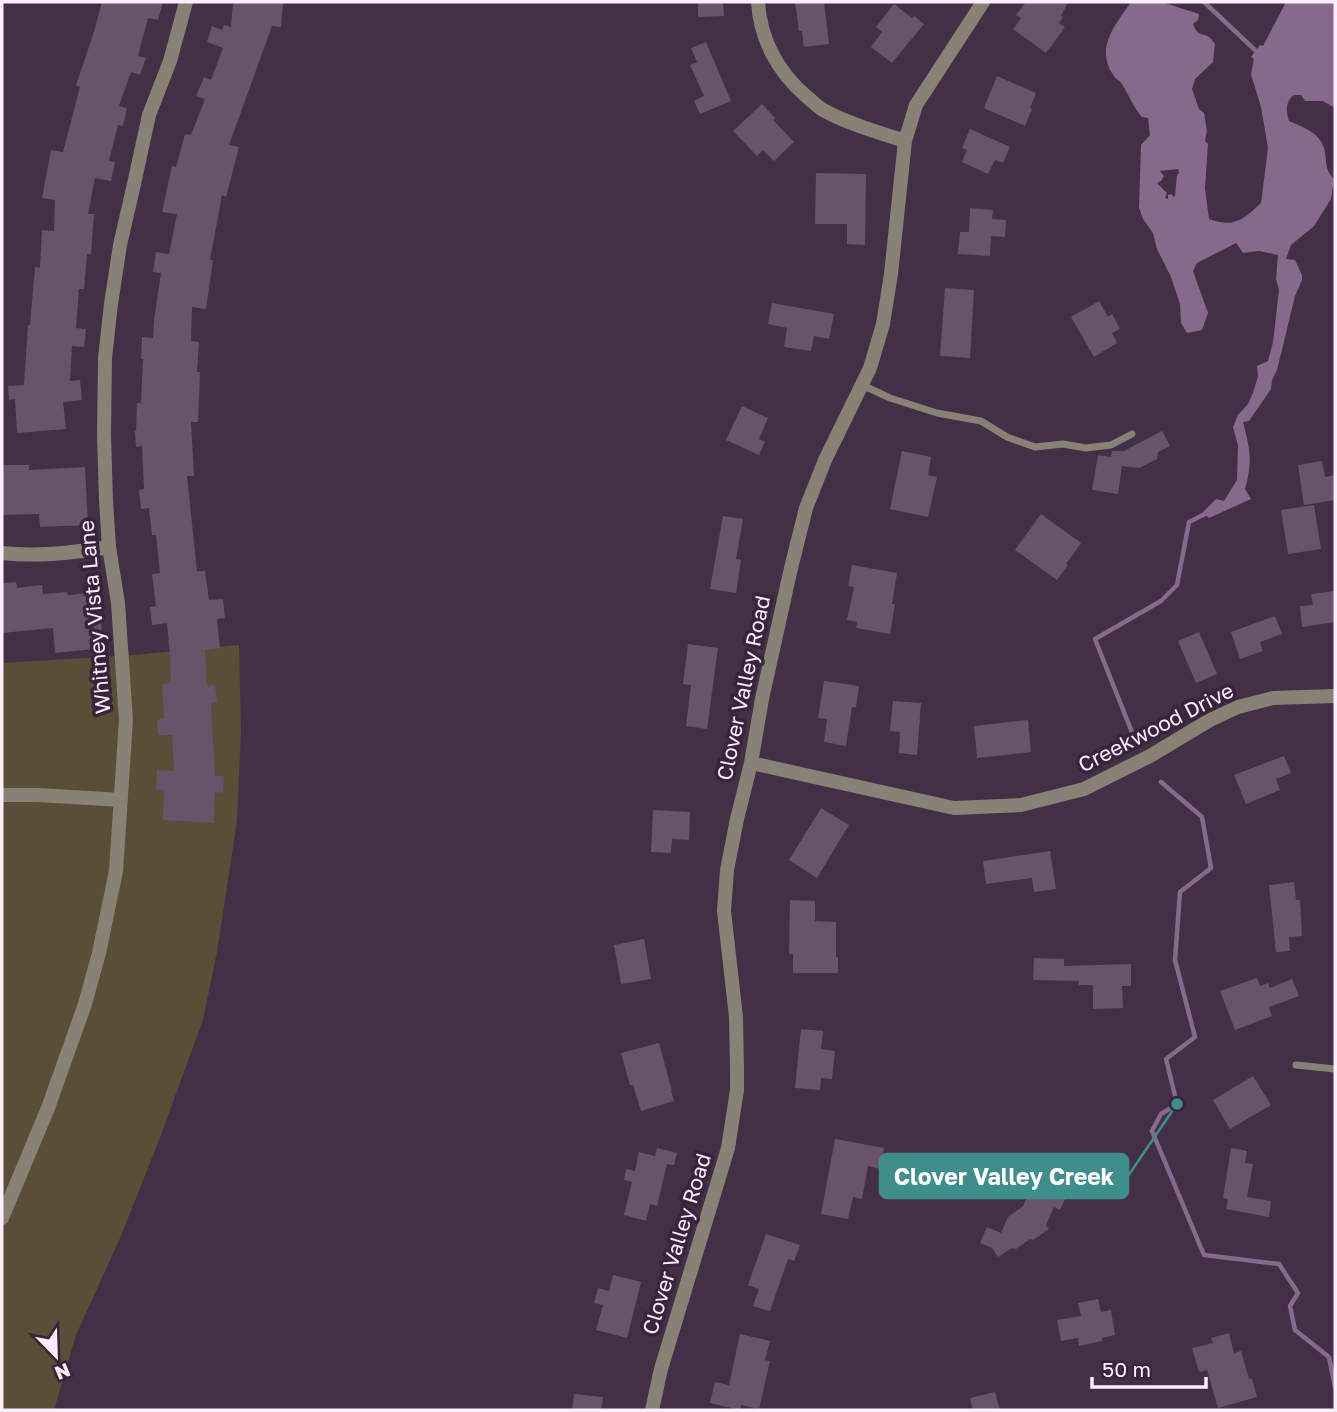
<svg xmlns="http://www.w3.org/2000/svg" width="1337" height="1412" font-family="'Golos Text',sans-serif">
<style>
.green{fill:#5a4e36}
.water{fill:#866a8b;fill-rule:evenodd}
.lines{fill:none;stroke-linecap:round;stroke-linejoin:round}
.stream{stroke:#866a8b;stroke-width:4.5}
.building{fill:#68536b}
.service{stroke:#888275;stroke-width:7}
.minor{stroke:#888275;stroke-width:14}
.labels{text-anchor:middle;stroke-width:7;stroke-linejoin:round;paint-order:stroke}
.street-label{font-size:21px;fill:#fbeefd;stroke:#38253b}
.leader{fill:none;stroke:#3e8e8b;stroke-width:2.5}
.callout-dot{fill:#3e8e8b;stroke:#38253b;stroke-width:2.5}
.callout{fill:#3e8e8b;stroke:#3e8e8b;stroke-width:2.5}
.callout-label{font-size:23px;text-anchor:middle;font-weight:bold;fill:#fff}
</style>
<rect width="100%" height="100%" fill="#432f46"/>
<path class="green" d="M 239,645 L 241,731 L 237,821 L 217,952 L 203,1020 L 159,1140 L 121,1236 L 76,1335 L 54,1410 L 2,1410 L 2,663 L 134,655 Z"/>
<path class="water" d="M 1131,2 L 1162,2 L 1199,14 L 1198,20 L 1193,24 C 1198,37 1201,32 1209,37 C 1212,39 1213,42 1215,44 L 1213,62 L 1195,79 L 1192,89 L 1199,109 L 1204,113 L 1207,131 L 1205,141 L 1208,144 L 1205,188 L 1209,219 C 1234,228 1243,220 1261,203 L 1268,148 L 1261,107 L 1251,74 L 1254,59 L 1251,57 L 1260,45 L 1263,46 L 1286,2 L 1335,2 L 1335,108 L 1323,101 L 1305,101 L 1301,95 L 1294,95 C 1285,102 1286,111 1289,121 C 1305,128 1323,134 1325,153 C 1327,166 1325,169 1334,179 L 1331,199 L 1314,226 L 1291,245 L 1286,259 L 1295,260 L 1302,275 L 1302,280 L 1295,296 L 1277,370 L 1272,380 L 1271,389 L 1249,421 L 1243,422 C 1250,450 1253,460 1245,489 L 1251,499 L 1209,518 L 1203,512 L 1216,499 L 1224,501 L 1237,480 L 1238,446 L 1233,427 L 1238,415 L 1248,404 L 1253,393 L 1258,376 L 1257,366 L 1268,361 L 1273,342 L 1279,290 L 1276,279 L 1278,255 L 1259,251 L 1243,253 L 1236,243 L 1197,263 L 1193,271 L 1208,313 L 1202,330 L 1187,333 L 1181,323 L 1180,304 L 1171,277 L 1157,249 L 1153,233 L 1143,219 L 1139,208 L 1141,145 L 1150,135 L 1148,118 L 1142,117 C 1133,107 1129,95 1122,84 C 1117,77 1119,83 1114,76 C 1094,48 1116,24 1131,2 ZM 1178,169 L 1179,173 L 1177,175 L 1175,196 L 1173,197 L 1172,194 L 1168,195 L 1168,199 L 1165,198 L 1167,193 L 1157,183 L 1161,181 L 1164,176 L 1160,171 Z"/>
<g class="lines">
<path class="stream" d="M 1204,2 L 1255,50
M 1133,735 L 1095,639 L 1161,601 L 1177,585 L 1189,522 L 1205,514
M 1161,782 L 1202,817 L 1211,868 L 1180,892 L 1175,960 L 1195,1037 L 1166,1059 L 1177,1104 L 1161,1114 L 1152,1131 L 1204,1255 L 1279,1264 L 1298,1293 L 1290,1306 L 1295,1330 L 1329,1357 L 1335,1387"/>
</g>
<path class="building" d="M 102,2 L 163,2 L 158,20 L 148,18 L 138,56 L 146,58 L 140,75 L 131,72 L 119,106 L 127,108 L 123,126 L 118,125 L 109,161 L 115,162 L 111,181 L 95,178 L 88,214 L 94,214 L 91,254 L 87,254 L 84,289 L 79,289 L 76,328 L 86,329 L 84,347 L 72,346 L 70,381 L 80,380 L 82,400 L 63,402 L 66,429 L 17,433 L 15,399 L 9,400 L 8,386 L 24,385 L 28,325 L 30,325 L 35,267 L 40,268 L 42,230 L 54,231 L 55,200 L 42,198 L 51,150 L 63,152 L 80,87 L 76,85 L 93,35 Z
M 233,2 L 283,2 L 281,27 L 272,26 L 229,145 L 239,147 L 226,197 L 222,195 L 210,260 L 213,260 L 206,309 L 192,307 L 191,341 L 199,342 L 197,372 L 200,372 L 198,422 L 191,422 L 194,476 L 187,476 L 197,571 L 205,571 L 209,600 L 223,599 L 225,618 L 217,619 L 220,648 L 205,650 L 207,686 L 215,685 L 217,702 L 211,703 L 215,776 L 224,776 L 223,793 L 215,792 L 214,823 L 163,820 L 164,790 L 156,789 L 157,770 L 174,771 L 172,735 L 158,735 L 157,720 L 164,719 L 162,684 L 171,683 L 170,666 L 171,666 L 167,623 L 152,625 L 150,607 L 156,606 L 152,574 L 160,573 L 156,535 L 152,535 L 149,508 L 141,509 L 139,490 L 144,489 L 142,446 L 136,447 L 135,431 L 136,431 L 137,403 L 141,403 L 143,359 L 141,359 L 142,337 L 153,338 L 154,320 L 161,273 L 153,272 L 156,252 L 169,254 L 177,214 L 162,212 L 172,166 L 176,167 L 185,134 L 191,135 L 205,99 L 196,96 L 204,77 L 211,80 L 223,48 L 207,42 L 212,26 L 222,30 L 224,25 L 231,27 Z
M 698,2 L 723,2 L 724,16 L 698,17 Z
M 795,2 L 824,2 L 829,44 L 804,47 L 802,31 L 799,31 Z
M 1026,2 L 1068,2 L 1061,16 L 1063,17 L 1059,23 L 1065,27 L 1046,53 L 1013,29 L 1021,18 L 1016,15 Z
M 894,4 L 912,18 L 914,16 L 924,24 L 892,63 L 871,47 L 882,32 L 876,27 Z
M 706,42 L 731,101 L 700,114 L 694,101 L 704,96 L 690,65 L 697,62 L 691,48 Z
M 997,76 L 1036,93 L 1030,108 L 1032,109 L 1025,126 L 984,108 Z
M 762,104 L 775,118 L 773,120 L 794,142 L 774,161 L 763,150 L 757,156 L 733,131 Z
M 970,129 L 1010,147 L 1003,163 L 995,160 L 988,174 L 962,162 L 967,150 L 962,148 Z
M 816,173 L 866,174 L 865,245 L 847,244 L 847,224 L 815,224 Z
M 970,208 L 993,210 L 992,219 L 1006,220 L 1005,237 L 991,236 L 990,256 L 958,254 L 960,232 L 969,232 Z
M 945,288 L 974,290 L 970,358 L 940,356 Z
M 1099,301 L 1108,317 L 1112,314 L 1120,329 L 1112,333 L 1117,343 L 1094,357 L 1071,317 Z
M 772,303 L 834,314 L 829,339 L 814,336 L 811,351 L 784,347 L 787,328 L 768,324 Z
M 742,406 L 768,418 L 759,439 L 765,442 L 759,455 L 726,440 Z
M 1162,431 L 1170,446 L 1158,452 L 1157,459 L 1139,468 L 1122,466 L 1118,494 L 1092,490 L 1098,455 L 1111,457 L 1112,451 L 1124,451 Z
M 902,451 L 931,457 L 928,475 L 937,477 L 928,517 L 890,509 Z
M 1322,461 L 1325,477 L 1335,475 L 1335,500 L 1304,505 L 1298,465 Z
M 2,465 L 29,465 L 29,470 L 85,467 L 88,525 L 40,527 L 39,514 L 2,515 Z
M 1314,505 L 1321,549 L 1288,554 L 1281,510 Z
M 1041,514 L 1081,543 L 1066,564 L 1068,565 L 1057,580 L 1015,550 Z
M 723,516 L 743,519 L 736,559 L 741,560 L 736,593 L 710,589 Z
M 852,565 L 897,573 L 892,604 L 895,604 L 890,634 L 856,628 L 857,622 L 847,620 L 854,587 L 848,586 Z
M 16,582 L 17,588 L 42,585 L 43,594 L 67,592 L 68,595 L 99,592 L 103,648 L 55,653 L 53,628 L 2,633 L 2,583 Z
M 1335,591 L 1335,622 L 1302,627 L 1300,606 L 1313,605 L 1311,594 Z
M 1275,616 L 1282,634 L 1260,642 L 1263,651 L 1240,659 L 1231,632 Z
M 1199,632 L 1217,674 L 1196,683 L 1178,641 Z
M 688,644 L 718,648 L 707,729 L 686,726 L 691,685 L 683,684 Z
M 824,681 L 859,686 L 856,707 L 852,707 L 846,746 L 824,742 L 827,719 L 818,718 Z
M 893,701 L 921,703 L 917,755 L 899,753 L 900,732 L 890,731 Z
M 1028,720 L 1031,752 L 977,758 L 974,726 Z
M 1284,756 L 1291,773 L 1276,779 L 1280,790 L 1246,804 L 1234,775 Z
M 821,808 L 849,825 L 817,878 L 789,860 Z
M 653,810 L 690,812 L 689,840 L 672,839 L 671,853 L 651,852 Z
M 1050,851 L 1056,889 L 1034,892 L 1032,878 L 986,884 L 983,861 Z
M 1294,882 L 1296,900 L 1300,900 L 1302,936 L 1289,937 L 1290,951 L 1276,952 L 1269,885 Z
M 790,900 L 815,901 L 815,921 L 836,922 L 836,957 L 838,957 L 838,973 L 793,973 L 793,954 L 789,954 Z
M 644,939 L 651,979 L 621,984 L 614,945 Z
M 1034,958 L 1064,959 L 1064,966 L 1131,964 L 1131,986 L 1122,986 L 1123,1008 L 1093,1009 L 1093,985 L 1079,985 L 1079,981 L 1033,980 Z
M 1257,978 L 1260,986 L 1268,983 L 1270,988 L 1292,979 L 1299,996 L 1269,1007 L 1272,1016 L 1235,1030 L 1220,991 Z
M 801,1029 L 823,1031 L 821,1049 L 835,1051 L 832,1079 L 821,1078 L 820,1090 L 795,1088 Z
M 659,1043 L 672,1091 L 671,1091 L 674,1101 L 641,1111 L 633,1085 L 630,1085 L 621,1053 Z
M 1253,1076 L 1271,1105 L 1230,1129 L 1213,1100 Z
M 835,1139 L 884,1148 L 880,1169 L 868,1166 L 862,1199 L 853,1197 L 848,1219 L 821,1214 Z
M 657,1148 L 677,1153 L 674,1165 L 667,1164 L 657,1206 L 650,1204 L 646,1221 L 624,1215 L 632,1182 L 624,1180 L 626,1169 L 635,1171 L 639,1152 L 655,1156 Z
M 1231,1148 L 1247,1151 L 1245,1163 L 1253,1164 L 1247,1197 L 1271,1201 L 1269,1217 L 1226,1209 L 1228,1199 L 1223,1198 Z
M 1035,1155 L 1077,1173 L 1060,1210 L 1054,1207 L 1046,1225 L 1049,1229 L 1033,1240 L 1030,1239 L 1016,1249 L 1012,1248 L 998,1257 L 992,1248 L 980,1243 L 987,1227 L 1001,1233 L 1008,1217 L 1023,1206 L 1034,1180 L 1026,1176 Z
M 766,1234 L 800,1245 L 794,1261 L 788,1259 L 770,1311 L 753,1306 L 759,1289 L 748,1285 Z
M 613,1275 L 641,1282 L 627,1338 L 596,1330 L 603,1305 L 594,1303 L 598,1288 L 609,1291 Z
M 1098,1299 L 1101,1312 L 1111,1310 L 1115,1335 L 1102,1338 L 1102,1341 L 1079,1346 L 1078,1338 L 1061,1341 L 1057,1320 L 1081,1316 L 1078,1303 Z
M 1229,1333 L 1234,1353 L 1241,1351 L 1249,1379 L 1252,1378 L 1257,1397 L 1218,1408 L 1207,1370 L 1199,1372 L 1192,1348 L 1213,1343 L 1211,1338 Z
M 740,1334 L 770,1341 L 765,1360 L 770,1361 L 759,1409 L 741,1405 L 740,1410 L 710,1403 L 715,1382 L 729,1385 Z
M 995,1392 L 1000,1410 L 973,1410 L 970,1398 Z
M 574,1394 L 603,1397 L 601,1410 L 572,1410 Z"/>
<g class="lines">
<path class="service" d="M 862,385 L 890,398 L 937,413 L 981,421 L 1007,437 L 1035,447 L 1063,444 L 1086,448 L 1111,445 L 1132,434
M 1296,1065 L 1335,1069"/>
<path class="minor" d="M 758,2 C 760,39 778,72 806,96 C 812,101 817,106 823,110 C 849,124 877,132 905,141
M 2,553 C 38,557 73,553 109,547
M 751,763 L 954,808 L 1021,805 L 1084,789 L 1150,756 L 1210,720 L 1238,707 L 1273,698 L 1335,696
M 2,795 L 38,795 L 121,800
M 2,1218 L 48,1108 L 85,1004 L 99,953 L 116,871 L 126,720 L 118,603 L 109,547 L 106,501 L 104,435 L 105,358 L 111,304 L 120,245 L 134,184 L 149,115 L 170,61 L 186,2
M 652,1410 L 661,1369 L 728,1148 L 737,1090 L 737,1069 L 736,1017 L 724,911 L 727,870 L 737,819 L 751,763 L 762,699 L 791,568 L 806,508 L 825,460 L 870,368 L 883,324 L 891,274 L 905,141 L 916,105 L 983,2"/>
</g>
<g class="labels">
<g class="street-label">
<text transform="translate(95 617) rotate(-95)" y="7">Whitney Vista Lane</text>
<text transform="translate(744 688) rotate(-78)" y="7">Clover Valley Road</text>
<text transform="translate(1156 728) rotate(-27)" y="7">Creekwood Drive</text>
<text transform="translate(677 1244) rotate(-73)" y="7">Clover Valley Road</text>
</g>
</g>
<path class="leader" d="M1177 1104L1128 1176"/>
<circle class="callout-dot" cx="1177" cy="1104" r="7"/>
<rect class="callout" x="880" y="1154" width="248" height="44" rx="7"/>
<g class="callout-label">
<text x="1004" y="1185">Clover Valley Creek</text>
</g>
<rect width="1337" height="1412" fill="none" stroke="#fbeefd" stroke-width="7"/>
<g transform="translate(56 1356) rotate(157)" stroke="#38253b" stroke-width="5" paint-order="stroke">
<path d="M0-5L12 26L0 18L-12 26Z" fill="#fbeefd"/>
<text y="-10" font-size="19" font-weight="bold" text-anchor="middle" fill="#fbeefd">N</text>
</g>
<path d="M1092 1377v10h114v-10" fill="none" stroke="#fbeefd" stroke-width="3.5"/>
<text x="1102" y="1377" font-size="21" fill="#fbeefd" stroke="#38253b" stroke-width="5" paint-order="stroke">50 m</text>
</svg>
